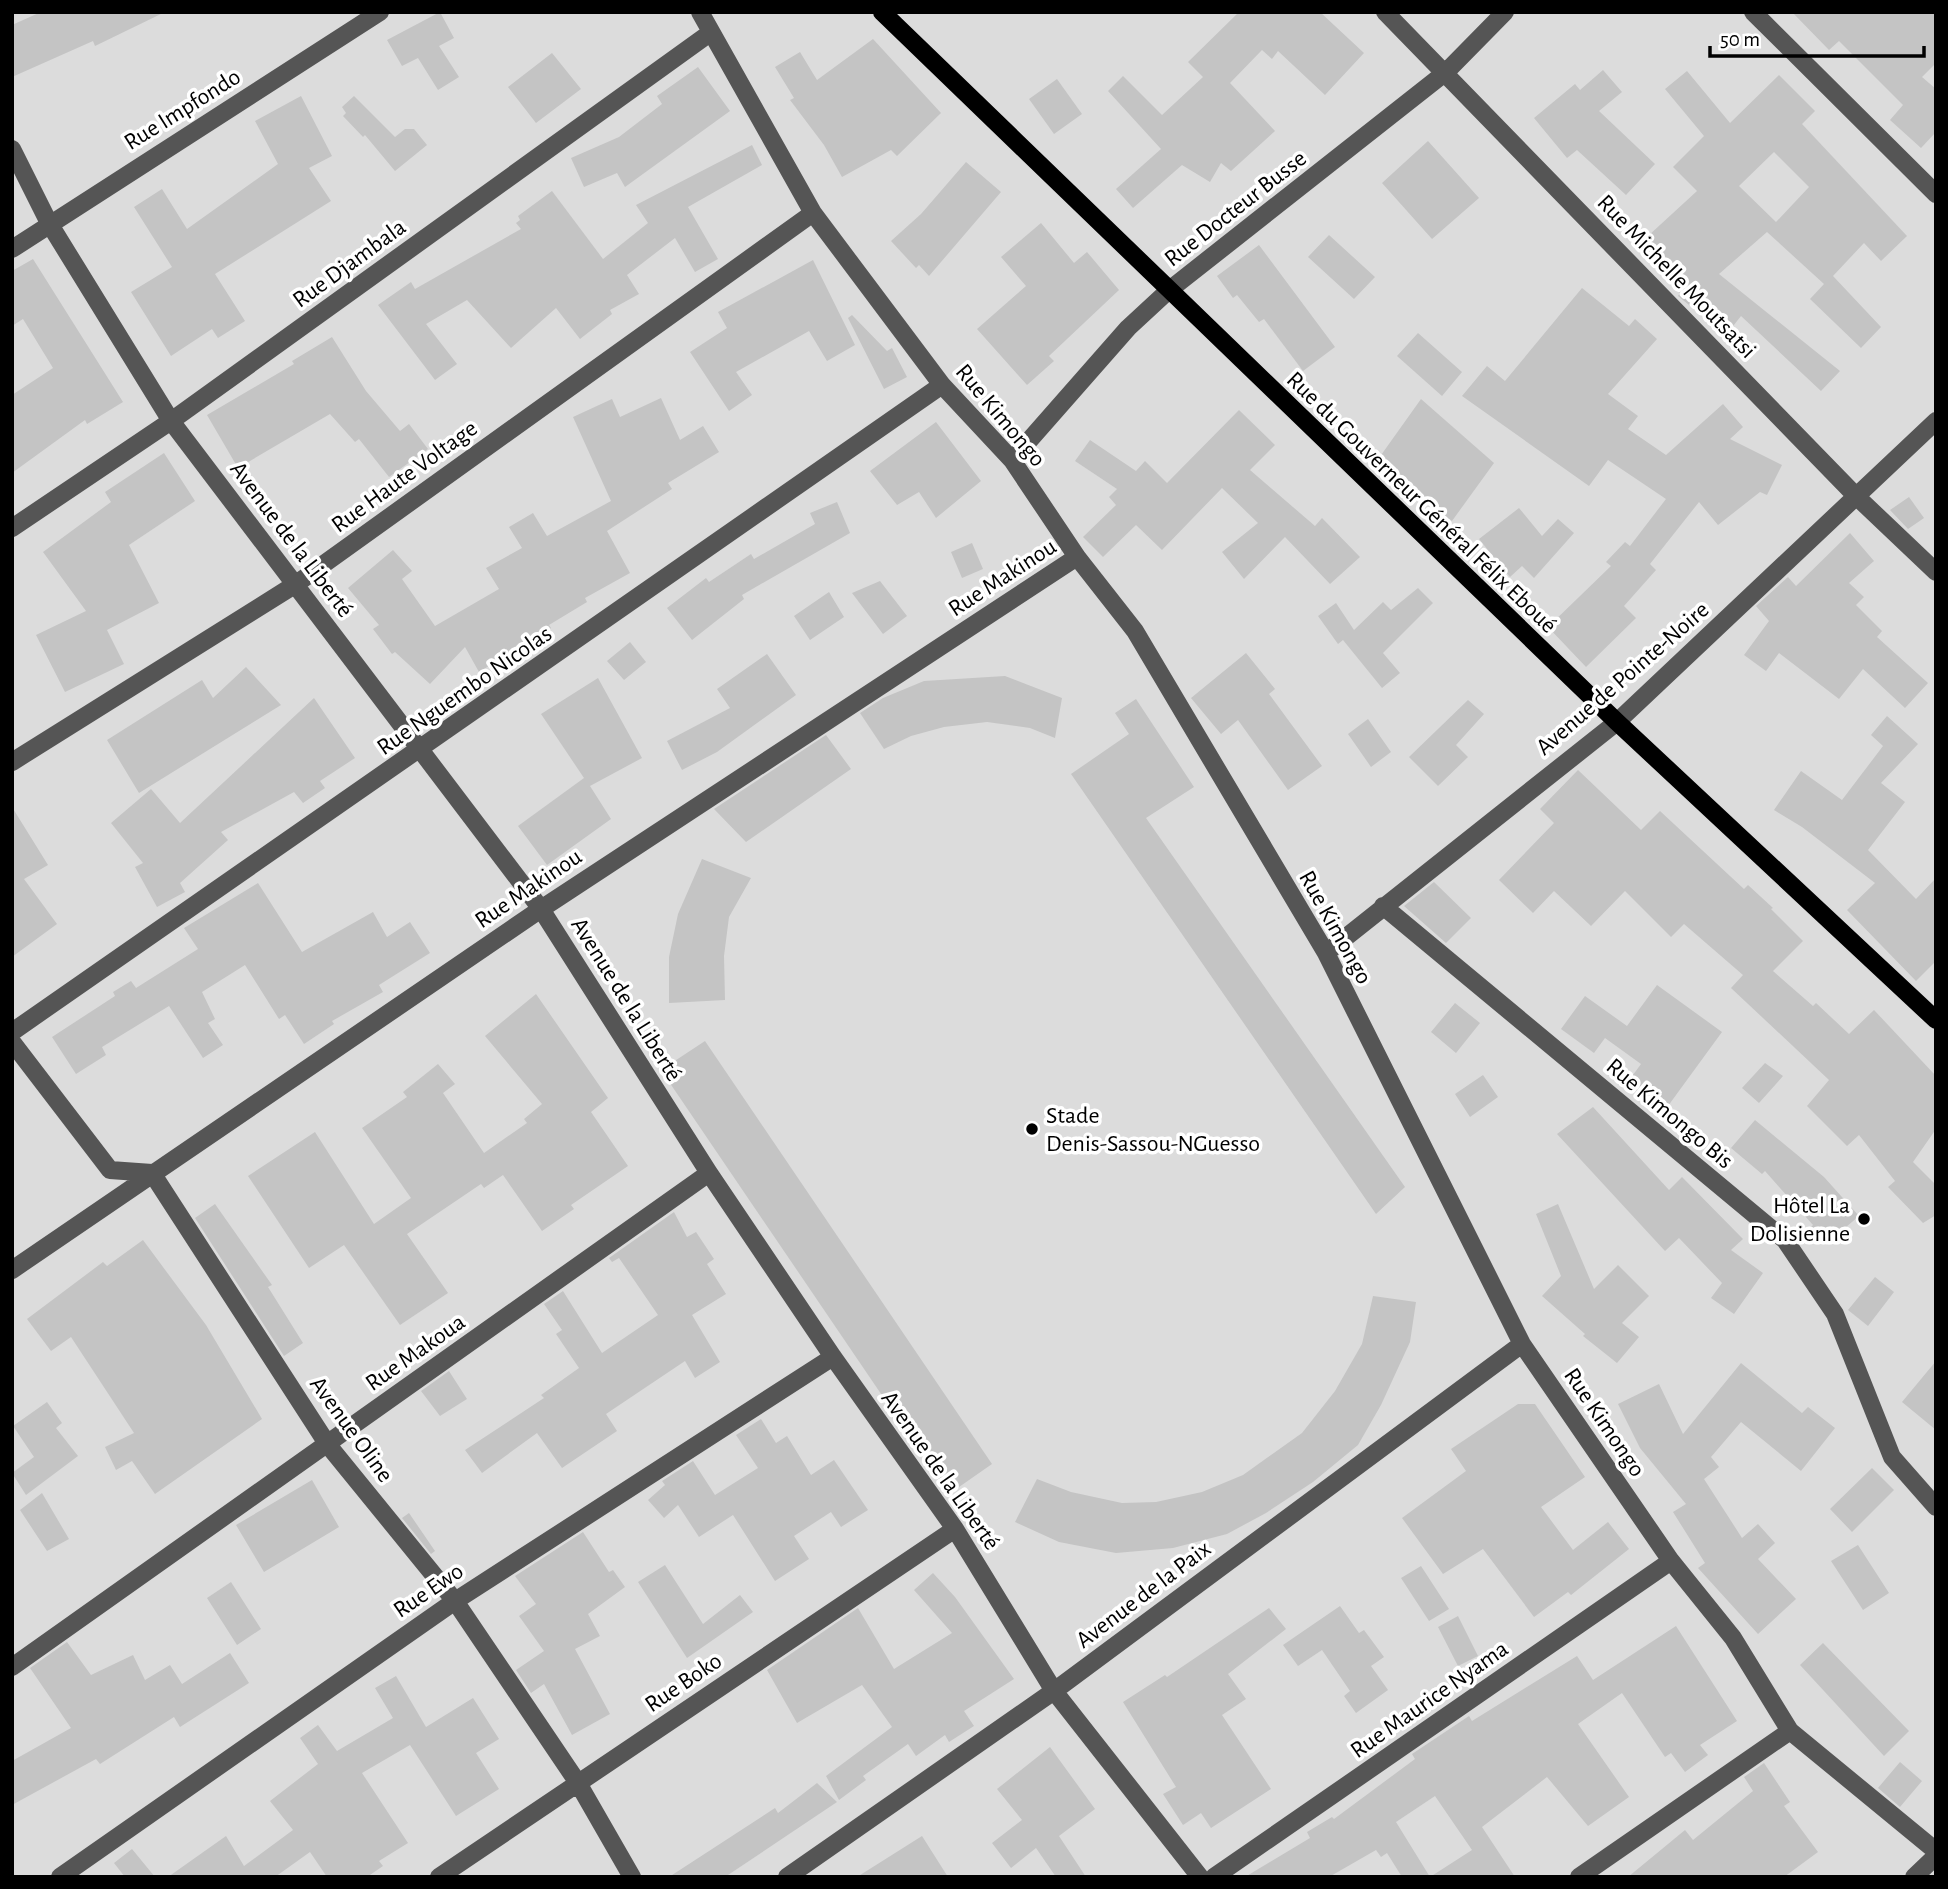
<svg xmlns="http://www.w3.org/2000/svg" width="1948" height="1889" font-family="'Alegreya Sans',sans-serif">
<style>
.green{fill:#dcdcdc}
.building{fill:#c4c4c4;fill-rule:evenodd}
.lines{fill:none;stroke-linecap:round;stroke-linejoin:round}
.major-casing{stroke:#dbdbdb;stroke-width:21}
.minor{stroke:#555;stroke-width:18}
.major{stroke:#000;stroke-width:18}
.poi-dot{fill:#000;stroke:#fff;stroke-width:2.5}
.labels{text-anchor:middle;stroke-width:7;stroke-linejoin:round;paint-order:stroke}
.street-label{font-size:24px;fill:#000;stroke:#fff}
.poi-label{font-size:24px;fill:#000;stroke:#fff;text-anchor:start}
</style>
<rect width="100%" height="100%" fill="#fff"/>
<path class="green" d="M 12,12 L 1936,12 L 1936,1877 L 12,1877 Z"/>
<path class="building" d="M 41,12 L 165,12 L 95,46 L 93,41 L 12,77 L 12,25 Z
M 440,12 L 454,38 L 439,46 L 459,77 L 438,90 L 418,58 L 402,66 L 387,40 Z
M 1239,12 L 1320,12 L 1364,53 L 1325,95 L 1278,51 L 1272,59 L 1262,50 L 1230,83 L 1275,131 L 1231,171 L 1221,163 L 1210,182 L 1182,165 L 1133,208 L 1116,189 L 1161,149 L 1108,91 L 1123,76 L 1162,115 L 1203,77 L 1188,62 Z
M 1792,12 L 1936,12 L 1936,63 L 1922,77 L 1936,89 L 1936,132 L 1921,148 L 1890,120 L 1903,105 L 1839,41 L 1829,50 Z
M 873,39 L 941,113 L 897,156 L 891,150 L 842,177 L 824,145 L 790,100 L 794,98 L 775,67 L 800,52 L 817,80 Z
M 552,53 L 581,89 L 536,123 L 508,87 Z
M 698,67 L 730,111 L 625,187 L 617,173 L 584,187 L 571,158 L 619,137 L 662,104 L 657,96 Z
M 1603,70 L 1622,92 L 1599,111 L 1655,164 L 1626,195 L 1577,150 L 1567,158 L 1534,118 L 1575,84 L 1580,90 Z
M 1687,71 L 1730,123 L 1779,75 L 1815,111 L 1802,124 L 1907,236 L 1881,261 L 1864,243 L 1833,276 L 1881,327 L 1861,348 L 1810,299 L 1824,284 L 1767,232 L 1719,274 L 1840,371 L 1821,391 L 1741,316 L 1726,335 L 1678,296 L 1680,293 L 1636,247 L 1697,191 L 1673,167 L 1704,136 L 1665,89 ZM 1774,152 L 1809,187 L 1776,222 L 1739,186 Z
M 1057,79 L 1082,114 L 1054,134 L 1029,99 Z
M 301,96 L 332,156 L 309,168 L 331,201 L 215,274 L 245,321 L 218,338 L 212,329 L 171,356 L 131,292 L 172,267 L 134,207 L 162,189 L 187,229 L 278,164 L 255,121 Z
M 354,96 L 395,137 L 405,129 L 414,129 L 427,145 L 395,171 L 365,135 L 363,137 L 343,116 L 346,113 L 342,107 Z
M 1428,141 L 1479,198 L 1432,239 L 1382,183 Z
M 752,145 L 762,165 L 688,207 L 718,259 L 695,272 L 675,238 L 627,275 L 639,294 L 610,310 L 612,314 L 580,339 L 556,308 L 511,348 L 467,300 L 426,324 L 457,364 L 435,380 L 378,305 L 411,282 L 415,289 L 521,229 L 516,223 L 520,220 L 518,216 L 552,191 L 603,259 L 648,223 L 636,205 Z
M 966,162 L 1001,192 L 929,276 L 919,265 L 916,268 L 891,241 L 921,214 Z
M 1041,223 L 1074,263 L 1087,252 L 1119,290 L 1049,356 L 1054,361 L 1027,385 L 977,329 L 1026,286 L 1001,257 Z
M 1329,235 L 1375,277 L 1354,299 L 1308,257 Z
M 1259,245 L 1335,347 L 1303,371 L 1264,319 L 1259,322 L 1237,295 L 1233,298 L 1217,276 Z
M 33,259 L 123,402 L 87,424 L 85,420 L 12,473 L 12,395 L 53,368 L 23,319 L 12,326 L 12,271 Z
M 813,260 L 855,345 L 827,361 L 809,331 L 736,372 L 752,395 L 729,411 L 690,352 L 727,328 L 718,312 Z
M 1582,288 L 1629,326 L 1635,319 L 1657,339 L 1608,394 L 1638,416 L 1628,429 L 1666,455 L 1723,404 L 1743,427 L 1730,439 L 1782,465 L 1767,495 L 1760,492 L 1718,525 L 1699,502 L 1650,564 L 1656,570 L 1624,606 L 1636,618 L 1586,667 L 1548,627 L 1611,566 L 1606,562 L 1625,542 L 1630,546 L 1666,499 L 1608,460 L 1589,486 L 1462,396 L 1487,366 L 1505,381 Z
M 852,315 L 887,351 L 892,348 L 907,377 L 884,389 L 848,318 Z
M 1418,333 L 1462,372 L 1442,396 L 1397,356 Z
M 332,337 L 366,391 L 400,431 L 409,424 L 428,449 L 389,477 L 359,439 L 355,442 L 330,414 L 238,468 L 207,415 L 294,364 L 292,361 Z
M 661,398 L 680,440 L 703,426 L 719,452 L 668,483 L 672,489 L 607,531 L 630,573 L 585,598 L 587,602 L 549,625 L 551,628 L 479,672 L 465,647 L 430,684 L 395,652 L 392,654 L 373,629 L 379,625 L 348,588 L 393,550 L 412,571 L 402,579 L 435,626 L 499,589 L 486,568 L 522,548 L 509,527 L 533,513 L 547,536 L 611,501 L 573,417 L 612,399 L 620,417 Z
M 1421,399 L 1494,463 L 1452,521 L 1374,465 Z
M 1239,410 L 1275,445 L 1250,470 L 1315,526 L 1322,518 L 1360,557 L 1330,584 L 1285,537 L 1244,579 L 1222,552 L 1258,523 L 1222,488 L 1162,550 L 1136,525 L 1103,557 L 1083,537 L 1116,505 L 1109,497 L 1117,489 L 1075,461 L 1090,440 L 1136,471 L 1145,461 L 1167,483 Z
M 936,422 L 981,481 L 936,518 L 919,492 L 897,505 L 870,471 Z
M 164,453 L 195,501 L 129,545 L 159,603 L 107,630 L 124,664 L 65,692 L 36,635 L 86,611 L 43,552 L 111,502 L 105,492 Z
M 1909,497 L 1924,518 L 1908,529 L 1890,510 Z
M 837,502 L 850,533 L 742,595 L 744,599 L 692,640 L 667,608 L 706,578 L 709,582 L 751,554 L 754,559 L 815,524 L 810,513 Z
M 1519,508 L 1542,536 L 1558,519 L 1574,533 L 1534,578 L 1522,566 L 1510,577 L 1479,539 Z
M 1850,533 L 1874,561 L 1849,583 L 1864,597 L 1856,605 L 1882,631 L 1877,637 L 1928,683 L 1905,708 L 1863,669 L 1839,699 L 1779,653 L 1766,671 L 1744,655 L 1769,621 L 1756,606 L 1788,577 L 1796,586 Z
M 972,543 L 983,569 L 962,578 L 951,552 Z
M 880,581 L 907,616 L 883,634 L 852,593 Z
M 1418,588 L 1433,603 L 1383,653 L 1400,673 L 1382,688 L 1343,640 L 1338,644 L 1318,616 L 1336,603 L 1354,630 L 1383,602 L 1391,610 Z
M 829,592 L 844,617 L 810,640 L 794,616 Z
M 630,642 L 646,662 L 624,680 L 607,661 Z
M 1246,653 L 1275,689 L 1269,694 L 1322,766 L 1288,790 L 1238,720 L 1221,734 L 1191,698 Z
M 767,654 L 796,695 L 717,752 L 682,770 L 667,741 L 730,708 L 717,689 Z
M 246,667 L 281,705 L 139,793 L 107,740 L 202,680 L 213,698 Z
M 1005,676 L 1062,698 L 1055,738 L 1030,728 L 987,722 L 944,727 L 911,736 L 884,749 L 860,713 L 883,698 L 924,681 Z
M 598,678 L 642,758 L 590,786 L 611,819 L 547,865 L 518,826 L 584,778 L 541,714 Z
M 314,698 L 355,758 L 320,781 L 325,788 L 303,803 L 294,792 L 221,832 L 228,840 L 180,883 L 185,892 L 157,907 L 135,867 L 143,863 L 111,823 L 151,789 L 180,823 Z
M 1136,699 L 1194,787 L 1146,818 L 1405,1187 L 1376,1214 L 1071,774 L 1129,734 L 1115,713 Z
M 1468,700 L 1484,714 L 1456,745 L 1468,757 L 1438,786 L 1409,757 Z
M 1887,716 L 1918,744 L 1881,783 L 1905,802 L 1868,850 L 1916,899 L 1936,878 L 1936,961 L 1916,981 L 1847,910 L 1875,883 L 1802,827 L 1774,810 L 1801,771 L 1842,800 L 1883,746 L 1871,735 Z
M 1368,719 L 1391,752 L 1371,767 L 1348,734 Z
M 826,735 L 851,769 L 746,842 L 714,809 Z
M 1578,770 L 1641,830 L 1660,811 L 1744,889 L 1748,885 L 1773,908 L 1771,909 L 1803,941 L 1773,971 L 1813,1006 L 1816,1003 L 1849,1034 L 1874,1010 L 1936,1076 L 1936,1129 L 1913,1162 L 1936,1185 L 1936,1215 L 1923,1223 L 1888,1187 L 1895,1181 L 1859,1135 L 1847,1146 L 1807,1106 L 1829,1080 L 1731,988 L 1743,975 L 1684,924 L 1671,937 L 1625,891 L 1591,926 L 1554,891 L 1533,913 L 1499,880 L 1554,823 L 1540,809 Z
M 12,807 L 48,865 L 24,879 L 57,924 L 12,957 Z
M 702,859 L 751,878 L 729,917 L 724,956 L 725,1000 L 669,1003 L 669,957 L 678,914 Z
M 1434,882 L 1471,918 L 1446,943 L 1404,906 Z
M 258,883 L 302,952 L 373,912 L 387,937 L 410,922 L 430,953 L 379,985 L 383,992 L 332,1021 L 334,1024 L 304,1044 L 285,1015 L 279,1019 L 245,965 L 202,992 L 215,1019 L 208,1023 L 223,1045 L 203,1058 L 169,1006 L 102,1047 L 106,1055 L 76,1074 L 52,1037 L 115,996 L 113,992 L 131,981 L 136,988 L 198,949 L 184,928 Z
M 1657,985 L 1722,1032 L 1668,1106 L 1630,1079 L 1641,1064 L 1605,1038 L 1594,1053 L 1561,1029 L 1585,996 L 1627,1026 Z
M 536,994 L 608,1098 L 591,1112 L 628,1166 L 571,1205 L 574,1209 L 542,1231 L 503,1175 L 484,1188 L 481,1184 L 407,1234 L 448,1293 L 400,1325 L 344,1245 L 309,1268 L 248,1176 L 315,1132 L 374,1224 L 411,1198 L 362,1128 L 407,1097 L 403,1092 L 438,1064 L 455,1084 L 443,1093 L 484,1153 L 527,1123 L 524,1119 L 542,1104 L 485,1036 Z
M 1455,1003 L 1480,1023 L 1456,1053 L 1431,1032 Z
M 705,1041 L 992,1464 L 949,1494 L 661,1070 Z
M 1765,1063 L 1783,1076 L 1759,1103 L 1742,1088 Z
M 1483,1075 L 1498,1097 L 1470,1117 L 1455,1094 Z
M 1593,1107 L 1669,1190 L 1682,1177 L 1743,1239 L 1731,1250 L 1763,1273 L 1734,1314 L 1711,1298 L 1722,1283 L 1679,1238 L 1665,1251 L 1557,1134 Z
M 1755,1120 L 1824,1177 L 1859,1216 L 1825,1245 L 1810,1228 L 1813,1225 L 1765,1171 L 1762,1174 L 1731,1148 Z
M 215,1204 L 272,1285 L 268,1287 L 303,1343 L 284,1356 L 195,1218 Z
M 1558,1204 L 1594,1289 L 1618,1265 L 1649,1296 L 1622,1323 L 1639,1337 L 1617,1363 L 1583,1336 L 1585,1334 L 1542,1296 L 1561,1276 L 1536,1214 Z
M 674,1212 L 687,1237 L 696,1232 L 714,1259 L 707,1264 L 726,1294 L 692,1315 L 720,1362 L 695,1378 L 685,1361 L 606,1414 L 617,1431 L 562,1468 L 537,1433 L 482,1473 L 465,1450 L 544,1398 L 541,1395 L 579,1368 L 556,1334 L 562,1330 L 544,1304 L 563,1291 L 602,1353 L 658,1315 L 619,1258 L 612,1262 L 609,1258 Z
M 143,1240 L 206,1325 L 262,1419 L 155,1494 L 132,1461 L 116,1470 L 105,1447 L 134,1433 L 71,1337 L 51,1351 L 27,1319 L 103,1262 L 107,1266 Z
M 1875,1277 L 1894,1292 L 1868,1326 L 1848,1310 Z
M 1373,1296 L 1416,1302 L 1410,1342 L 1381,1405 L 1358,1445 L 1313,1482 L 1266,1513 L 1227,1534 L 1173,1548 L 1116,1553 L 1059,1542 L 1015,1522 L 1037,1479 L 1071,1492 L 1122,1503 L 1156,1502 L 1202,1492 L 1243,1475 L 1302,1433 L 1335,1391 L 1362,1344 Z
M 1936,1361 L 1936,1430 L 1902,1402 Z
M 1741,1363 L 1802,1413 L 1808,1407 L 1835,1428 L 1801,1471 L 1741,1422 L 1711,1457 L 1719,1467 L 1704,1479 L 1742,1538 L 1758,1524 L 1775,1543 L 1758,1559 L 1796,1599 L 1758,1634 L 1698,1568 L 1705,1563 L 1673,1512 L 1686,1504 L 1640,1448 L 1618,1404 L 1659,1384 L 1683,1434 Z
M 449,1371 L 467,1399 L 440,1416 L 421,1391 Z
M 47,1402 L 62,1423 L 56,1428 L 78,1456 L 26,1495 L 12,1473 L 34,1457 L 13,1426 Z
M 1518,1404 L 1535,1404 L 1585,1477 L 1541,1507 L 1573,1550 L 1608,1522 L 1629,1549 L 1571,1595 L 1568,1592 L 1534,1617 L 1483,1549 L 1443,1574 L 1402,1518 L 1466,1471 L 1451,1449 Z
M 761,1419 L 776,1443 L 787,1436 L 811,1475 L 834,1460 L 868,1510 L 841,1527 L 831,1512 L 794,1536 L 809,1559 L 775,1581 L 733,1515 L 699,1537 L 678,1505 L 664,1518 L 648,1500 L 665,1485 L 662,1481 L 693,1461 L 715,1495 L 758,1468 L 736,1435 Z
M 1872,1468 L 1894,1490 L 1852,1532 L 1830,1509 Z
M 312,1480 L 339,1527 L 264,1572 L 236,1525 Z
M 42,1493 L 69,1539 L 47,1551 L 20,1510 Z
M 409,1513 L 435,1551 L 431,1554 L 402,1518 Z
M 583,1532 L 609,1572 L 613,1570 L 625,1587 L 588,1614 L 600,1636 L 575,1649 L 610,1714 L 572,1735 L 544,1684 L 531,1693 L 516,1670 L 544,1651 L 519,1616 L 536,1604 L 515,1576 Z
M 1858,1545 L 1889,1593 L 1863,1610 L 1831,1561 Z
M 665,1565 L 703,1624 L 740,1595 L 753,1612 L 687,1658 L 638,1582 Z
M 1421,1566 L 1449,1609 L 1429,1621 L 1401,1578 Z
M 933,1573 L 955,1597 L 1014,1679 L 964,1711 L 974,1726 L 949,1742 L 945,1735 L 916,1756 L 908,1744 L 863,1776 L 866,1780 L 839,1800 L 826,1776 L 892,1727 L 862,1685 L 797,1723 L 767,1670 L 858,1608 L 894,1669 L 952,1633 L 914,1590 Z
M 231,1582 L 261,1629 L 237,1645 L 207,1598 Z
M 1340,1606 L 1359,1633 L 1364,1630 L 1384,1657 L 1371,1666 L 1388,1690 L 1356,1713 L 1344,1696 L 1350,1691 L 1322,1650 L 1298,1666 L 1283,1645 Z
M 1269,1608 L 1286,1629 L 1228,1674 L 1246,1699 L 1222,1715 L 1271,1789 L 1211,1828 L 1201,1813 L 1183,1825 L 1163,1794 L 1176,1787 L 1123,1702 L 1165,1675 L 1167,1677 Z
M 1458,1616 L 1478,1656 L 1458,1666 L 1438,1627 Z
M 1676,1626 L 1737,1721 L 1700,1745 L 1708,1755 L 1685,1772 L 1671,1753 L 1665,1757 L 1622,1693 L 1578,1724 L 1629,1797 L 1588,1826 L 1547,1777 L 1482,1827 L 1515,1877 L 1402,1877 L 1387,1853 L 1381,1857 L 1376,1850 L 1329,1877 L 1245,1877 L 1310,1838 L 1307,1832 L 1332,1817 L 1334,1819 L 1415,1759 L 1412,1754 L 1469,1716 L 1472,1721 L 1577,1656 L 1593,1680 ZM 1435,1796 L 1472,1850 L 1430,1877 L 1396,1822 Z
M 67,1642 L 91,1675 L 133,1655 L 145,1680 L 170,1665 L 182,1684 L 230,1653 L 249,1683 L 180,1727 L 174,1717 L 100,1764 L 96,1759 L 12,1805 L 12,1761 L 71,1728 L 30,1668 Z
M 1823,1643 L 1909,1731 L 1884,1756 L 1800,1665 Z
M 396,1676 L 426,1727 L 473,1698 L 499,1739 L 476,1753 L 499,1789 L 456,1816 L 410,1745 L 362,1773 L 408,1843 L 379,1861 L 383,1866 L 367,1877 L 327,1877 L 310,1852 L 275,1877 L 168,1877 L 226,1836 L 244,1866 L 293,1830 L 270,1801 L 318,1764 L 300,1738 L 318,1725 L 337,1751 L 393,1718 L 375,1688 Z
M 1050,1747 L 1095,1809 L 1059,1836 L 1086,1877 L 1056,1877 L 1036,1848 L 1011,1868 L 992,1843 L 1022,1820 L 997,1789 Z
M 1900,1762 L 1922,1781 L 1900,1807 L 1878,1788 Z
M 1764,1763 L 1790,1802 L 1784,1806 L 1818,1852 L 1784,1877 L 1628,1877 L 1685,1830 L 1693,1840 L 1753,1791 L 1744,1777 Z
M 817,1783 L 837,1802 L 725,1877 L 669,1877 L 775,1808 L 778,1813 Z
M 922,1836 L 948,1877 L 857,1877 Z
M 132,1849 L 155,1877 L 125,1877 L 114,1863 Z"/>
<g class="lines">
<g class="major-casing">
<path id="major" d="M 882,12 L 1617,722 L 1936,1020"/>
</g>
<path class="minor" d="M 700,12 L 813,213 L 942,385 L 1012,460 L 1077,557 L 1135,631 L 1326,953 L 1522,1344 L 1671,1561 L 1733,1638 L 1790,1731 L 1936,1851
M 1385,12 L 1856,496 L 1936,572
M 1753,12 L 1936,194
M 12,149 L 49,223 L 171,421 L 541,909 L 709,1173 L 833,1357 L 955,1529 L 1054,1691 L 1200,1877
M 12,249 L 380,12
M 1012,460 L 1128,328 L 1168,291 L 1446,72 L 1505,12
M 12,528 L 171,421 L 710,33
M 12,762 L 296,584 L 813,213
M 1383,906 L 1785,1240 L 1835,1314 L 1892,1457 L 1936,1507
M 1326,953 L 1617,722 L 1936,421
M 12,1032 L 942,385
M 12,1042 L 110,1170 L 152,1173 L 328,1445 L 455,1601 L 578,1783 L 632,1877
M 12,1270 L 541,909 L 1077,557
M 12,1667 L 709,1173
M 60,1877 L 455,1601 L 833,1357
M 439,1877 L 955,1529
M 787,1877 L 1054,1691 L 1522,1344
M 1214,1877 L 1671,1561
M 1579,1877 L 1790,1731
M 1914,1877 L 1936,1856"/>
<use href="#major" class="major"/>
</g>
<g class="poi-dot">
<circle cx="1032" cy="1129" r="7"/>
<circle cx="1864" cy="1219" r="7"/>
</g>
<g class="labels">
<g class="street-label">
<text transform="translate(182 109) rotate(-32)" y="8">Rue Impfondo</text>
<text transform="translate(1235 208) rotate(-38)" y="8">Rue Docteur Busse</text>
<text transform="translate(349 263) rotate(-36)" y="8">Rue Djambala</text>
<text transform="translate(1677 276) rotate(46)" y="8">Rue Michelle Moutsatsi</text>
<text transform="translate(1001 415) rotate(50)" y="8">Rue Kimongo</text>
<text transform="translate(404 476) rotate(-36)" y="8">Rue Haute Voltage</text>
<text transform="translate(1422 502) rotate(44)" y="8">Rue du Gouverneur Général Félix Eboué</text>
<text transform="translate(292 539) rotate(53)" y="8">Avenue de la Liberté</text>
<text transform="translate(1002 577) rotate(-33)" y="8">Rue Makinou</text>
<text transform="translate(1622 678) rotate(-41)" y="8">Avenue de Pointe-Noire</text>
<text transform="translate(464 690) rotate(-35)" y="8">Rue Nguembo Nicolas</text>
<text transform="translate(528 888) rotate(-34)" y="8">Rue Makinou</text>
<text transform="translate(1336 927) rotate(61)" y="8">Rue Kimongo</text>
<text transform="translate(627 999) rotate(58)" y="8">Avenue de la Liberté</text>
<text transform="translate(1670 1113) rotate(40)" y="8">Rue Kimongo Bis</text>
<text transform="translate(415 1352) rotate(-35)" y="8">Rue Makoua</text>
<text transform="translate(1605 1422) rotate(56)" y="8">Rue Kimongo</text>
<text transform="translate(352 1429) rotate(54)" y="8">Avenue Oline</text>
<text transform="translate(941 1470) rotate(55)" y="8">Avenue de la Liberté</text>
<text transform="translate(428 1590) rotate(-34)" y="8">Rue Ewo</text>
<text transform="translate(1143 1594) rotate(-37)" y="8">Avenue de la Paix</text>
<text transform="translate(683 1682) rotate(-34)" y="8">Rue Boko</text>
<text transform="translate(1429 1699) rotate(-35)" y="8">Rue Maurice Nyama</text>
</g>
<g class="poi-label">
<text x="1046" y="1123">Stade<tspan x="1046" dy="28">Denis-Sassou-NGuesso</tspan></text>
<text x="1850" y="1213" text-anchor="end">Hôtel La<tspan x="1850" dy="28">Dolisienne</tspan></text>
</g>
</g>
<rect width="1948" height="1889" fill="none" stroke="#000000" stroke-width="28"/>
<path d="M1710 46v10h214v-10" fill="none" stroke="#000000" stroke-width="3.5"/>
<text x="1720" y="46" font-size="21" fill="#000000" stroke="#ffffff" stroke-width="5" paint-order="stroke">50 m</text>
</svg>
